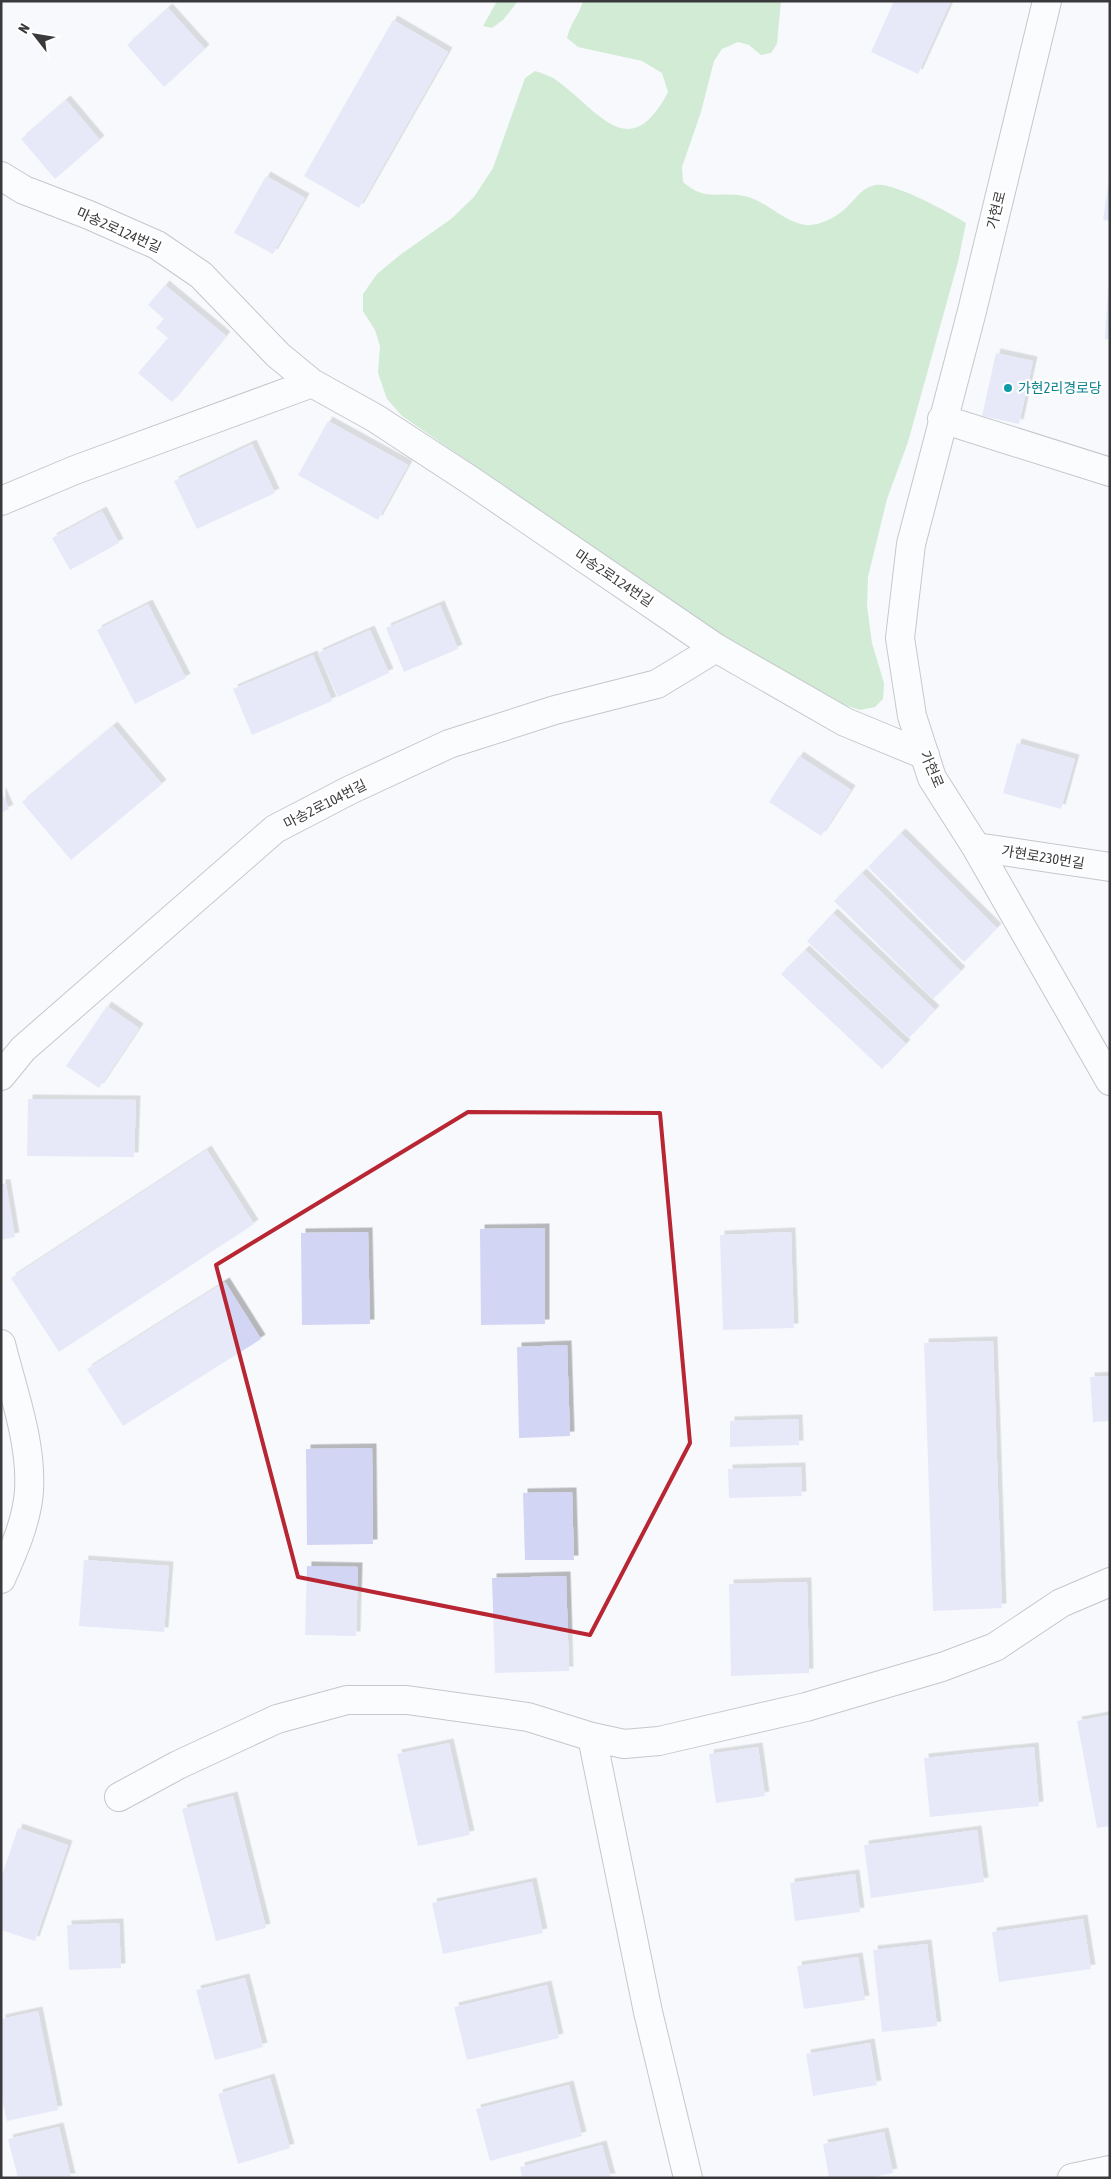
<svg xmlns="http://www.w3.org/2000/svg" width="1111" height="2179" font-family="'Asap Condensed','Noto Sans KR',sans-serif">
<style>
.green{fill:#a2daa5}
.building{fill:#d2d5f4;filter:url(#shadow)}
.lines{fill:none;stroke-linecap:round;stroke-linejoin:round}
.minor-casing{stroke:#8a8a8e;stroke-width:30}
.minor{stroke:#fff;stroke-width:28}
.marked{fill:none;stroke:#b72632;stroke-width:4;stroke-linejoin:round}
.culture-dot{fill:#0f9aa8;stroke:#fff;stroke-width:2}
.labels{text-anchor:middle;stroke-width:4.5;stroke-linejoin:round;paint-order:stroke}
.street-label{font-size:14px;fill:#3a3a3c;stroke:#fff}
.culture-label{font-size:14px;fill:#0d838f;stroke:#fff;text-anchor:start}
</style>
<defs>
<filter id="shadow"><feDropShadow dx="4.5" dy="-4.5" stdDeviation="0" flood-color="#0004"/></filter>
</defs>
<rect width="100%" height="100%" fill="#f8f9fd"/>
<path class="green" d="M 497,1 L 518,1 L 503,20 L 492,28 L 483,26 Z
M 583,1 L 781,1 L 777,44 L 771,53 L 761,55 L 749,45 L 738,42 L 722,49 L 714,61 L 701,112 L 682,167 L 683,182 C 706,202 718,191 744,196 C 766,200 783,222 806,225 C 809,226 813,224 817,224 C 828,221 837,216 846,208 C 855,200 862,187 876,185 C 894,182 950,213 966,223 L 958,262 L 908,442 L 887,499 L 868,577 L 867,606 L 872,643 L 884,683 L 883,699 L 875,707 L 860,710 L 838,703 L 728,639 L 402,416 L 387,399 L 378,373 L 380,346 L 375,330 L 363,311 L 363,294 L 377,274 L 400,255 L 451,219 L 474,197 L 493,168 L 525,78 L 535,71 C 541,73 548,75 553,78 C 596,106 628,169 668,92 L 662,73 L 642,61 L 578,47 L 567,38 C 570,24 579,15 583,1 Z"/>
<path class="building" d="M 894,1 L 951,1 L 918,74 L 871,52 Z
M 168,8 L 205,49 L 164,87 L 127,45 Z
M 393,20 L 448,52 L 359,208 L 304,176 Z
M 66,100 L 100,140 L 55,179 L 21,139 Z
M 266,176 L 305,198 L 273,254 L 234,233 Z
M 1109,179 L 1110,180 L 1110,221 L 1103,220 Z
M 165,285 L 226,336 L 172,402 L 138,373 L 168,338 L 156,328 L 164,319 L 148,305 Z
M 1108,288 L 1110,288 L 1110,339 L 1105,339 Z
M 996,353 L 1033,361 L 1019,424 L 982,416 Z
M 328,421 L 408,465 L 378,520 L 298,475 Z
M 252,444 L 275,493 L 197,529 L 174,481 Z
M 102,511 L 119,543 L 70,570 L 52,538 Z
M 148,604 L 186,678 L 135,704 L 97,630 Z
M 440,605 L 458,649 L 404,672 L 386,628 Z
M 370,630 L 389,673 L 338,697 L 318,653 Z
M 313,655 L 332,701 L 252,735 L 233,689 Z
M 113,726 L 162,784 L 71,860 L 22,802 Z
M 1017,743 L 1075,759 L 1061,809 L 1003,793 Z
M 799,756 L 851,790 L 821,836 L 769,802 Z
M 1,791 L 9,809 L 1,813 Z
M 901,833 L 997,928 L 964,962 L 868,867 Z
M 862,873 L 961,971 L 933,999 L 834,901 Z
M 833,913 L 935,1010 L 909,1038 L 807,941 Z
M 805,950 L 906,1044 L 882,1069 L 781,974 Z
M 107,1006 L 139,1028 L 99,1088 L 66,1066 Z
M 28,1099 L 136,1100 L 134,1157 L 27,1156 Z
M 207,1150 L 254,1224 L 59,1352 L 11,1278 Z
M 1,1184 L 6,1184 L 15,1237 L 1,1240 Z
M 545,1228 L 545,1324 L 481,1325 L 480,1229 Z
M 368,1232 L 370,1324 L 302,1325 L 301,1233 Z
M 791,1232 L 794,1328 L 723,1330 L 720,1235 Z
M 225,1282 L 261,1339 L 123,1426 L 87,1369 Z
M 993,1341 L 1002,1608 L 933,1611 L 924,1343 Z
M 567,1345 L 570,1436 L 519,1438 L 517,1347 Z
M 1110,1376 L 1110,1421 L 1093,1422 L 1090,1377 Z
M 798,1419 L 799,1445 L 730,1447 L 730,1421 Z
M 372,1448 L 373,1544 L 307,1545 L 306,1449 Z
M 801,1467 L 802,1496 L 729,1498 L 728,1469 Z
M 572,1492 L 574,1560 L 525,1560 L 523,1493 Z
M 84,1560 L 169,1566 L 164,1632 L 79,1626 Z
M 307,1566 L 358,1567 L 356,1636 L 305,1635 Z
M 566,1576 L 569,1671 L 495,1673 L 492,1578 Z
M 807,1582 L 809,1673 L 731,1676 L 729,1584 Z
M 1110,1715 L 1110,1826 L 1097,1828 L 1077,1721 Z
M 449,1743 L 470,1835 L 418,1846 L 397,1754 Z
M 758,1747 L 765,1796 L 716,1803 L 709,1754 Z
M 1034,1747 L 1039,1806 L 930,1817 L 924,1758 Z
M 233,1796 L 266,1928 L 216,1941 L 182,1809 Z
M 18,1828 L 68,1845 L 35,1941 L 1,1930 L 1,1878 Z
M 977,1830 L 984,1882 L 871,1898 L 864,1845 Z
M 855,1874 L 860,1912 L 795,1921 L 790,1883 Z
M 532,1882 L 543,1933 L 443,1954 L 432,1903 Z
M 1083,1919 L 1091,1969 L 999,1982 L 992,1932 Z
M 119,1923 L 121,1968 L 69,1970 L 67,1925 Z
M 927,1944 L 937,2026 L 882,2032 L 873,1950 Z
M 858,1957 L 865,2000 L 804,2009 L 797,1966 Z
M 245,1978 L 263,2047 L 215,2060 L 196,1990 Z
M 547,1985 L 559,2038 L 467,2060 L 454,2007 Z
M 38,2011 L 58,2110 L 7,2121 L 1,2096 L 1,2019 Z
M 870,2043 L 877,2085 L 813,2096 L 806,2054 Z
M 270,2078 L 290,2148 L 238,2164 L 218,2094 Z
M 569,2085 L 582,2136 L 490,2161 L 476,2109 Z
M 59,2127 L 71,2178 L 18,2178 L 8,2139 Z
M 884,2132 L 893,2173 L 868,2178 L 829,2178 L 823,2144 Z
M 602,2145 L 611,2178 L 522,2178 L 520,2167 Z"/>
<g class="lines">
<g class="minor-casing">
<path id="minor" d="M 1047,1 L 972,311 L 911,544 L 900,638 L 912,716 L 932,778 L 976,847 L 1110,1081
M 1,176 L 24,190 L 89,215 L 157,245 L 201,275 L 278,355 L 312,383 L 375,418 L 470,480 L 716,648 L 845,722 L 925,755
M 942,419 L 1110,472
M 1,501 L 75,470 L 312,383
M 976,847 L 1110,867
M 1,1076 L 23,1049 L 275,829 L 350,790 L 449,744 L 555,710 L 657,684 L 716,648
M 1,1344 C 13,1392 32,1442 29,1491 C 27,1521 13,1552 1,1579
M 592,1737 L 648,2012 L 688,2178
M 119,1797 L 178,1765 L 277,1719 L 347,1700 L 407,1700 L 528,1717 L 592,1737 L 624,1744 L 659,1741 L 806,1707 L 942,1667 L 995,1647 L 1061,1603 L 1110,1582
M 1072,2178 L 1110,2170"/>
</g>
<use href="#minor" class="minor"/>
</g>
<path d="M0 0H1111V2179H0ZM 468,1112 L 660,1113 L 690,1443 L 590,1635 L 298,1577 L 216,1265 Z" fill="#f8f9fd" fill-opacity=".55" fill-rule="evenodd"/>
<path class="marked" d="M 468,1112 L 660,1113 L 690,1443 L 590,1635 L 298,1577 L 216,1265 Z"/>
<circle class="culture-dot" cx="1008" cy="388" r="5"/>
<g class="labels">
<g class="street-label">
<text transform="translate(996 210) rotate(-76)" y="5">가현로</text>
<text transform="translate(119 230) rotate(24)" y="5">마송2로124번길</text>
<text transform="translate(614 578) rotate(34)" y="5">마송2로124번길</text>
<text transform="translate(932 769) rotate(67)" y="5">가현로</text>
<text transform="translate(325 804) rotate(-27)" y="5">마송2로104번길</text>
<text transform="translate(1043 857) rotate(9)" y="5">가현로230번길</text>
</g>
<g class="culture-label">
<text x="1018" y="393">가현2리경로당</text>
</g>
</g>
<rect width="1111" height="2179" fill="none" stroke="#3a3a3c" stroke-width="5"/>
<g transform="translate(35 35) rotate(301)" stroke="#ffffff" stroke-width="4" paint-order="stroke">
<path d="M0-4L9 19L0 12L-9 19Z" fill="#3a3a3c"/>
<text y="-8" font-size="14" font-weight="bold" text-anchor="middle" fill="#3a3a3c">N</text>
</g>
</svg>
